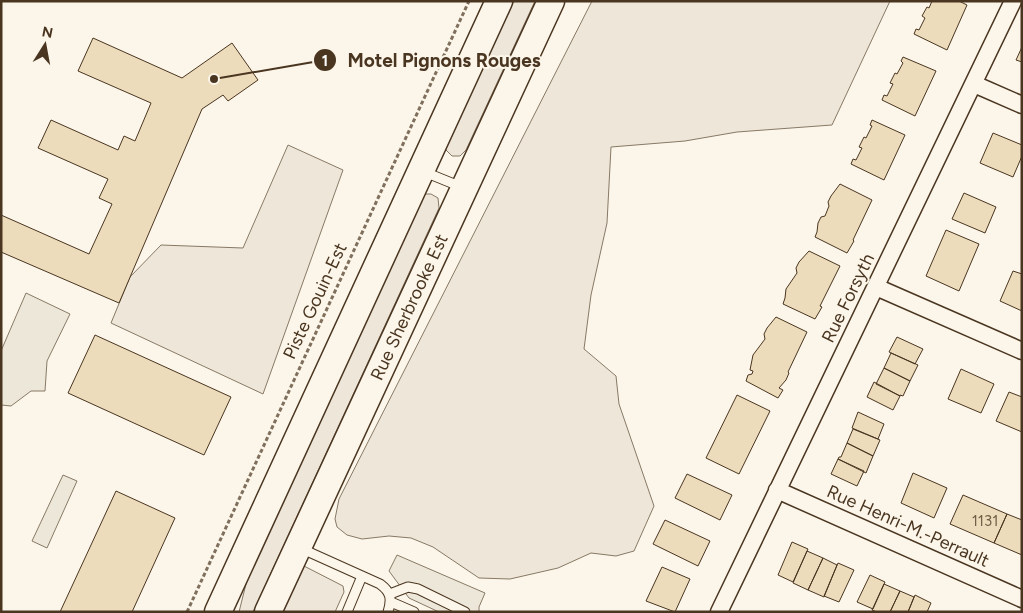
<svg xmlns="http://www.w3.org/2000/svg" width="1023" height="613" font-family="Figtree,sans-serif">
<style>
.green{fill:#ede6d9;stroke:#887966}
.parking{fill:#ede7d9;stroke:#887966}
.building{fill:#ecdcbc;stroke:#4a3520}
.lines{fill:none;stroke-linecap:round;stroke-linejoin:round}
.service-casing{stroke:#4a3520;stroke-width:11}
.minor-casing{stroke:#4a3520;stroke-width:19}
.primary-casing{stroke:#4a3520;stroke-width:29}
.path{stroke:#7f6f5c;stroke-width:3;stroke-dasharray:4 2.5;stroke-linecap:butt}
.service{stroke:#fbf6e9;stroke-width:9}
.minor{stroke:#fbf6e9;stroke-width:16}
.primary{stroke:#fbf6e9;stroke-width:26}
.labels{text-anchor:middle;stroke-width:4;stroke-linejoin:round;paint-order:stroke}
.number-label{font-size:15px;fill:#725f47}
.street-label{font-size:18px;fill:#4a3520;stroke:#fbf6e9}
.leader{fill:none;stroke:#4a3520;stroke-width:2}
.callout-dot{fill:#4a3520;stroke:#fbf6e9;stroke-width:2}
.mark-label{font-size:15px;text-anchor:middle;font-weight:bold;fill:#fff}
.callout-label{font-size:19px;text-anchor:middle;font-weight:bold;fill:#4a3520;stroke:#fbf6e9;stroke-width:4;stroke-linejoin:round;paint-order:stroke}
</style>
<rect width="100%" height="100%" fill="#fbf6e9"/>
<path class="green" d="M 514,1 L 535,1 L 466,150 L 460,156 L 452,156 L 446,150 L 446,147 Z
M 592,1 L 890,1 L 832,125 L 737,132 L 685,141 L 611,147 L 607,223 L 591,295 L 584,349 L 616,376 L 619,404 L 654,506 L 634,551 L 616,556 L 591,553 L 558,568 L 510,579 L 479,578 L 433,547 L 411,538 L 389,536 L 362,539 L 347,535 L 337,527 L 335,519 L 339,499 Z
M 288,145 L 343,170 L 263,394 L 111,323 L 130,277 L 161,245 L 243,248 Z
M 426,194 L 431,194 L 438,198 L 439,208 L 253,612 L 239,612 L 249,572 L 423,197 Z
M 304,566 L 343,586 L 344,592 L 335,612 L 283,612 Z"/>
<path class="parking" d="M 26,293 L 70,314 L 47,361 L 45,391 L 31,391 L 11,406 L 1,405 L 1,351 Z
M 63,475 L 77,481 L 47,548 L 32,541 Z
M 397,555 L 485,593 L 479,607 L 479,612 L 439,612 L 409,598 L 389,571 Z"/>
<path class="building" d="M 932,1 L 959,1 L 967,5 L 947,50 L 914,34 L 916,29 L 919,30 L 925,18 L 922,16 L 927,7 L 929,8 Z
M 93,38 L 182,78 L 232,43 L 258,80 L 228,101 L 223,95 L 202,109 L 119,303 L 1,252 L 1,215 L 89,254 L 112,204 L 99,198 L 108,179 L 38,148 L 51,120 L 118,150 L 124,136 L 135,141 L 151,103 L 78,71 Z
M 1022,47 L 1022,62 L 1016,60 Z
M 903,57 L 936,71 L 915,116 L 882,100 L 884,95 L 887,96 L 893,84 L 890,83 L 895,73 L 897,74 L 903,63 L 901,61 Z
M 872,120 L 905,135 L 884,180 L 851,164 L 853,159 L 856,160 L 862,148 L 859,147 L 864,137 L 866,138 L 872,126 L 870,125 Z
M 993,133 L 1022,145 L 1022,156 L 1013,177 L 980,163 Z
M 840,184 L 872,200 L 853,240 L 854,241 L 847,253 L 815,237 L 817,232 L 818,223 L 821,217 L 825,216 L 829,206 L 828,202 L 831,196 Z
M 964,193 L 996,207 L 985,233 L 952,219 Z
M 946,230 L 979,244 L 959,291 L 926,276 Z
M 809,251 L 840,266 L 820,306 L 822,307 L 815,319 L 783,304 L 785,298 L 786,289 L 797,273 L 796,268 L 799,262 Z
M 1013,271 L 1022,274 L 1022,311 L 1000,301 Z
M 776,317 L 807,332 L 788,372 L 789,373 L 786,380 L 779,388 L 783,390 L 778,398 L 746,381 L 748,375 L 752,374 L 753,371 L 750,370 L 753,355 L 765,339 L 764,334 L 767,328 Z
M 95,335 L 231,397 L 204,455 L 68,393 Z
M 897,337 L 923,349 L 915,364 L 889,352 Z
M 891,353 L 918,365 L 910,381 L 884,368 Z
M 884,368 L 910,381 L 903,396 L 900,395 L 900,396 L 876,384 Z
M 961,369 L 994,384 L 981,413 L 948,399 Z
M 874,382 L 900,396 L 893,410 L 867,397 Z
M 1009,392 L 1022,397 L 1022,432 L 996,421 Z
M 737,395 L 770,411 L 739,474 L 706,458 Z
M 858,412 L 884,424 L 878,439 L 852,428 Z
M 853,429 L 880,440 L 873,456 L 847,443 Z
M 847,443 L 873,456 L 866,473 L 838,459 L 839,457 L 841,457 Z
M 838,459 L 864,471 L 857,486 L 831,474 Z
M 913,473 L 947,488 L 934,518 L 901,503 Z
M 687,474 L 732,495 L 720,520 L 675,498 Z
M 116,491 L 175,518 L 132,612 L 60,612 Z
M 963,495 L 1007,514 L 994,543 L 950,524 Z
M 1007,514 L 1022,520 L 1022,555 L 994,543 Z
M 665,520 L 710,541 L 698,566 L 653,544 Z
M 792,542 L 808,549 L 793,582 L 778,575 Z
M 807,551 L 823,558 L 808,590 L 793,583 Z
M 823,558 L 837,565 L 824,597 L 808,590 Z
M 838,563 L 854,570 L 839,602 L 824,596 Z
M 662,567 L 690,579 L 675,612 L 646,601 Z
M 870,575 L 885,582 L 873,609 L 857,602 Z
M 884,584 L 900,591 L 890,612 L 877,612 L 872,610 Z
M 900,591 L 914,597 L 908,612 L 890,612 Z
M 915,595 L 931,603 L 927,612 L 908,612 Z"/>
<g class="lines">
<g class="service-casing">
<path id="service" d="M 422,171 L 464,188
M 300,548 L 380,584 C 391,592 392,599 388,612
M 390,594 L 408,587 L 418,589 L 465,612
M 391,602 L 414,612
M 347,612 L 362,576"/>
</g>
<g class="minor-casing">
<path id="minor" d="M 974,84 L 1022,105
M 876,287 L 1022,351
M 777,490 L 1022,599
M 719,612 L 1013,1"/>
</g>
<g class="primary-casing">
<g id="primary">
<path d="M 218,612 L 499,1"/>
<path id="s1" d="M 268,612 L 551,1"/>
</g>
</g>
<path class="path" d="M 187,612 L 469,1"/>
<use href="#service" class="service"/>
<use href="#minor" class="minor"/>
<use href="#primary" class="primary"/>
</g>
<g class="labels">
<g class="number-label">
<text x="985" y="526">1131</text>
</g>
<g class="street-label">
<text transform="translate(848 298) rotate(-64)" y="6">Rue Forsyth</text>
<text transform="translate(315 301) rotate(-65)" y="6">Piste Gouin-Est</text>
<text dy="6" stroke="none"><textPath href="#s1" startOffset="336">Rue Sherbrooke Est</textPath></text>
<text transform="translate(908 526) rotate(24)" y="6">Rue Henri-M.-Perrault</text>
</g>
</g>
<path class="leader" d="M214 79L325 60"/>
<g class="callout-dot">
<circle cx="214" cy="79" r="5"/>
<circle cx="325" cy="60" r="12"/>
</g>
<g class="mark-label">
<text x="325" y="66">1</text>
</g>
<g class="callout-label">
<text x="444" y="67">Motel Pignons Rouges</text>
</g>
<rect width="1023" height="613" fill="none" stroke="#4a3520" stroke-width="5"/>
<g transform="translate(45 45) rotate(11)" stroke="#fbf6e9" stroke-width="4" paint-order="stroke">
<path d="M0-4L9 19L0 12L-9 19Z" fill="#4a3520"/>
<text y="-8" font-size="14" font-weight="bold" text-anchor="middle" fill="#4a3520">N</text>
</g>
</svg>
